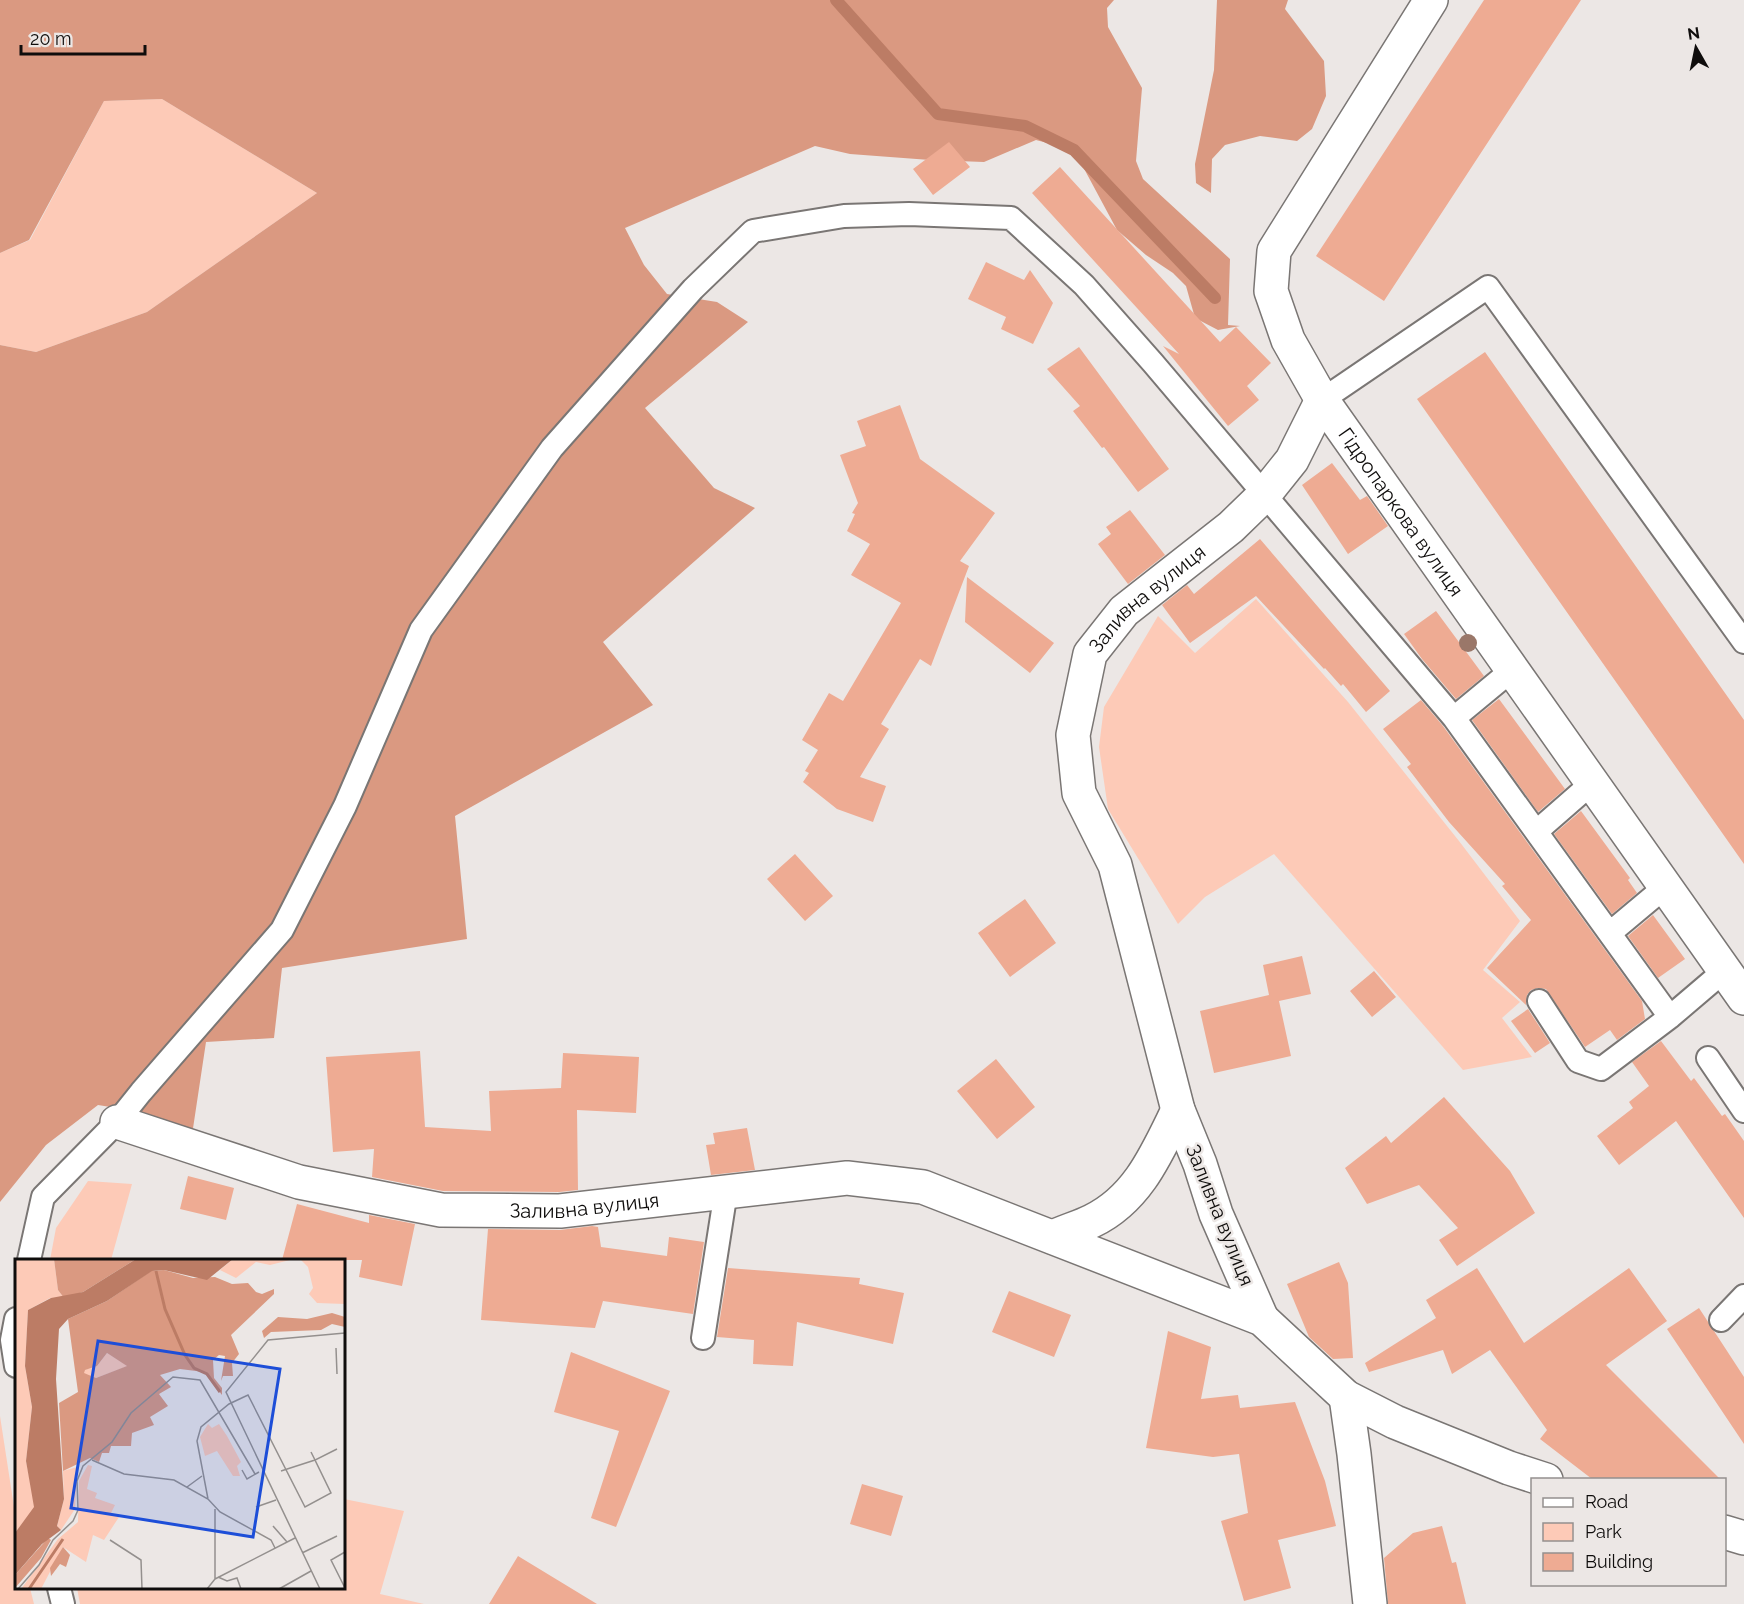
<svg xmlns="http://www.w3.org/2000/svg" width="1744" height="1604" font-family="Raleway,sans-serif">
<style>
.green{fill:#fdcab7}
.forest{fill:#da9981}
.lines{fill:none;stroke-linecap:round;stroke-linejoin:round}
.stream{stroke:#bc7c65;stroke-width:12}
.building{fill:#eeab93}
.lane-casing{stroke:#7a7674;stroke-width:26}
.street-casing{stroke:#7a7674;stroke-width:36}
.lane{stroke:#fff;stroke-width:22}
.street{stroke:#fff;stroke-width:33}
.tree{fill:#9a7769}
.labels{text-anchor:middle;stroke-width:5;stroke-linejoin:round;paint-order:stroke}
.street-label{font-size:20px;fill:#0f0d0c;stroke:#ece7e5}
.inset-river{fill:none;stroke:#bc7c65;stroke-width:3}
.inset-road{fill:none;stroke:#94908e;stroke-width:1.5}
.view{fill:#1d4ed8;fill-opacity:0.15;stroke:#1d4ed8;stroke-width:3}
.inset-edge{fill:none;stroke:#0f0d0c;stroke-width:3}
</style>
<rect width="100%" height="100%" fill="#ece7e5"/>
<path class="green" d="M 162,99 L 317,193 L 147,312 L 36,352 L 0,345 L 0,253 L 30,240 L 104,101 Z
M 1256,599 L 1348,702 L 1459,841 L 1520,921 L 1483,970 L 1520,1002 L 1502,1018 L 1532,1057 L 1463,1070 L 1274,854 L 1205,897 L 1178,924 L 1108,809 L 1099,747 L 1104,707 L 1158,616 L 1195,653 Z
M 88,1181 L 132,1184 L 111,1260 L 50,1260 L 56,1228 Z
M 0,1416 L 16,1520 L 16,1588 L 30,1588 L 34,1604 L 0,1604 Z
M 344,1499 L 404,1511 L 380,1594 L 424,1604 L 80,1604 L 77,1588 L 344,1588 Z"/>
<path class="forest" d="M 0,0 L 1114,0 L 1107,8 L 1108,27 L 1142,88 L 1136,161 L 1143,179 L 1230,259 L 1228,325 L 1240,326 L 1218,330 L 1195,318 L 1186,286 L 1173,273 L 1146,255 L 1117,230 L 1074,150 L 1036,140 L 984,162 L 930,160 L 850,154 L 815,146 L 625,228 L 644,265 L 667,294 L 717,302 L 748,322 L 645,408 L 714,488 L 755,508 L 603,642 L 653,705 L 455,816 L 467,939 L 282,968 L 274,1038 L 206,1042 L 192,1135 L 129,1110 L 98,1105 L 46,1145 L 0,1202 L 0,345 L 36,352 L 147,312 L 317,193 L 162,99 L 104,101 L 29,240 L 0,253 Z
M 1217,0 L 1288,0 L 1285,9 L 1324,61 L 1326,96 L 1312,129 L 1297,141 L 1260,136 L 1225,145 L 1212,159 L 1211,193 L 1196,183 L 1195,164 L 1214,70 Z"/>
<g class="lines">
<path class="stream" d="M 836,0 L 938,114 L 1025,126 L 1074,150 L 1215,298"/>
</g>
<path class="building" d="M 1484,0 L 1581,0 L 1384,301 L 1316,256 Z
M 949,142 L 970,167 L 933,195 L 913,169 Z
M 1060,167 L 1220,342 L 1236,327 L 1271,363 L 1247,386 L 1259,400 L 1228,426 L 1163,346 L 1179,354 L 1032,193 Z
M 986,262 L 1024,280 L 1030,270 L 1053,303 L 1033,344 L 1001,329 L 1006,317 L 968,299 Z
M 1079,347 L 1169,469 L 1138,492 L 1104,447 L 1102,448 L 1073,411 L 1080,406 L 1047,369 Z
M 1485,352 L 1744,720 L 1744,864 L 1417,399 Z
M 900,405 L 920,459 L 995,513 L 960,561 L 969,566 L 931,666 L 920,659 L 881,724 L 889,729 L 860,777 L 886,786 L 873,822 L 837,809 L 803,782 L 809,773 L 805,771 L 818,750 L 802,740 L 829,693 L 843,701 L 901,603 L 851,575 L 870,544 L 847,531 L 855,514 L 852,513 L 858,503 L 840,455 L 866,446 L 857,421 Z
M 1332,463 L 1360,500 L 1367,496 L 1388,526 L 1348,554 L 1302,485 Z
M 1130,510 L 1165,555 L 1128,584 L 1098,544 L 1111,534 L 1106,527 Z
M 1260,539 L 1390,691 L 1366,712 L 1343,684 L 1341,686 L 1325,668 L 1324,669 L 1256,596 L 1190,643 L 1162,605 L 1187,585 L 1194,594 Z
M 967,577 L 1054,643 L 1030,673 L 965,622 Z
M 1436,611 L 1484,676 L 1456,699 L 1422,659 L 1404,634 Z
M 1499,699 L 1565,789 L 1538,812 L 1472,720 Z
M 1421,700 L 1443,726 L 1642,1001 L 1645,1019 L 1617,1040 L 1610,1030 L 1585,1047 L 1546,989 L 1538,988 L 1531,990 L 1527,995 L 1526,1005 L 1487,968 L 1531,920 L 1502,886 L 1505,884 L 1449,822 L 1407,767 L 1411,764 L 1383,729 Z
M 1581,811 L 1630,878 L 1628,880 L 1637,893 L 1612,914 L 1554,834 Z
M 795,854 L 833,896 L 805,921 L 767,879 Z
M 1025,899 L 1056,943 L 1010,977 L 978,933 Z
M 1653,915 L 1685,959 L 1658,978 L 1628,936 Z
M 1302,956 L 1311,994 L 1279,1001 L 1291,1056 L 1214,1073 L 1200,1011 L 1269,995 L 1263,965 Z
M 1374,971 L 1396,997 L 1372,1017 L 1350,991 Z
M 1528,1009 L 1550,1043 L 1535,1053 L 1511,1021 Z
M 1661,1041 L 1691,1081 L 1694,1078 L 1722,1116 L 1725,1114 L 1744,1141 L 1744,1218 L 1676,1121 L 1619,1165 L 1597,1136 L 1633,1108 L 1629,1102 L 1649,1086 L 1632,1062 Z
M 420,1051 L 425,1127 L 491,1131 L 489,1091 L 561,1088 L 563,1053 L 639,1057 L 636,1113 L 577,1110 L 578,1190 L 559,1192 L 443,1191 L 372,1177 L 374,1149 L 333,1152 L 326,1057 Z
M 996,1059 L 1035,1107 L 997,1139 L 957,1091 Z
M 1444,1097 L 1510,1171 L 1535,1213 L 1457,1266 L 1439,1240 L 1458,1228 L 1419,1185 L 1367,1204 L 1345,1168 L 1386,1136 L 1391,1143 Z
M 747,1128 L 755,1170 L 711,1175 L 706,1145 L 715,1144 L 713,1133 Z
M 188,1176 L 234,1188 L 226,1220 L 180,1209 Z
M 297,1204 L 369,1223 L 369,1215 L 415,1224 L 402,1286 L 359,1277 L 362,1260 L 282,1260 Z
M 592,1226 L 598,1227 L 601,1247 L 667,1256 L 669,1237 L 704,1242 L 693,1314 L 603,1301 L 595,1328 L 481,1320 L 488,1229 L 560,1230 Z
M 1339,1262 L 1348,1283 L 1353,1358 L 1333,1359 L 1309,1337 L 1287,1284 Z
M 728,1268 L 860,1278 L 859,1284 L 904,1293 L 893,1344 L 797,1322 L 793,1366 L 753,1364 L 754,1340 L 717,1337 Z
M 1477,1268 L 1524,1343 L 1629,1268 L 1667,1321 L 1606,1365 L 1720,1479 L 1592,1479 L 1540,1439 L 1547,1430 L 1490,1350 L 1452,1374 L 1443,1350 L 1369,1372 L 1365,1363 L 1436,1318 L 1426,1300 Z
M 1009,1291 L 1071,1315 L 1054,1357 L 992,1332 Z
M 1699,1308 L 1744,1377 L 1744,1444 L 1667,1329 Z
M 1168,1331 L 1211,1347 L 1201,1399 L 1238,1395 L 1240,1408 L 1295,1402 L 1325,1481 L 1336,1526 L 1278,1540 L 1291,1588 L 1244,1601 L 1221,1521 L 1248,1513 L 1239,1454 L 1213,1457 L 1146,1448 Z
M 571,1352 L 670,1391 L 616,1527 L 591,1518 L 619,1431 L 554,1412 Z
M 862,1484 L 903,1496 L 891,1536 L 850,1524 Z
M 1442,1526 L 1452,1563 L 1456,1562 L 1466,1604 L 1388,1604 L 1384,1558 L 1413,1533 Z
M 518,1556 L 597,1604 L 489,1604 Z"/>
<g class="lines">
<g class="lane-casing">
<path id="lane" d="M 1322,400 L 1488,287 L 1744,642
M 1454,718 L 1512,670
M 1537,831 L 1592,783
M 1610,933 L 1665,887
M 1539,1001 L 1578,1061 L 1601,1069 L 1670,1017 L 1724,971
M 1708,1058 L 1744,1111
M 29,1260 L 43,1197 L 117,1122 L 141,1092 L 282,930 L 345,806 L 421,630 L 552,448 L 693,289 L 753,231 L 844,216 L 909,214 L 1011,218 L 1084,285 L 1153,363 L 1454,718 L 1670,1017
M 16,1319 L 12,1340 L 16,1366
M 1721,1320 L 1744,1296
M 703,1338 L 726,1191
M 59,1588 L 63,1604"/>
</g>
<g class="street-casing">
<g id="street">
<path id="s1" d="M 1431,0 L 1274,251 L 1271,291 L 1288,340 L 1322,400 L 1744,998"/>
<path id="s2" d="M 117,1122 L 299,1182 L 441,1210 L 560,1211 L 847,1178 L 923,1187 L 1262,1319 L 1346,1397 L 1395,1422 L 1509,1468 L 1546,1480"/>
<path d="M 1053,1237 C 1066,1231 1080,1227 1092,1221 C 1138,1199 1157,1153 1178,1110"/>
<path id="s3" d="M 1262,1319 L 1216,1214 L 1200,1164 L 1178,1110 L 1115,865 L 1079,793 L 1073,735 L 1090,654 L 1124,611 L 1231,527 L 1264,495 L 1292,460 L 1322,400"/>
<path d="M 1346,1397 L 1354,1454 L 1370,1604"/>
<path d="M 1724,1532 L 1744,1538"/>
</g>
</g>
<use href="#lane" class="lane"/>
<use href="#street" class="street"/>
</g>
<circle class="tree" cx="1468" cy="643" r="9"/>
<g class="labels">
<g class="street-label">
<text dy="7" stroke="none"><textPath href="#s1" startOffset="594">Гідропаркова вулиця</textPath></text>
<text dy="7" stroke="none"><textPath href="#s3" startOffset="780">Заливна вулиця</textPath></text>
<text dy="7" stroke="none"><textPath href="#s2" startOffset="480">Заливна вулиця</textPath></text>
<text transform="translate(1220 1215) rotate(68)" y="7">Заливна вулиця</text>
</g>
</g>
<g transform="translate(15 1259)">
<rect width="330" height="330" fill="#ece7e5"/>
<path d="M 0,0 L 39,0 L 43,31 L 49,39 L 35,39 L 13,51 L 10,107 L 17,148 L 11,202 L 20,248 L 0,274 ZM 218,0 L 279,0 L 255,6 L 241,3 L 221,19 L 205,11 ZM 285,0 L 330,0 L 330,45 L 302,44 L 294,35 L 298,29 L 293,8 ZM 92,94 L 113,107 L 81,119 L 69,115 L 69,111 L 82,107 ZM 193,165 L 197,169 L 204,165 L 212,177 L 226,203 L 222,207 L 225,217 L 218,217 L 202,192 L 190,197 L 185,178 ZM 73,206 L 77,207 L 72,230 L 82,234 L 80,239 L 100,246 L 96,254 L 104,258 L 89,281 L 78,276 L 71,303 L 48,288 L 26,330 L 6,330 L 43,280 L 63,263 L 64,222 ZM 62,208 L 60,250 L 46,271 L 42,267 L 49,240 L 48,212 Z" fill="#fdcab7"/>
<path d="M 39,0 L 121,0 L 68,33 L 49,39 L 43,31 ZM 149,11 L 178,19 L 200,18 L 217,25 L 233,24 L 241,33 L 247,35 L 259,30 L 259,35 L 216,76 L 224,95 L 217,104 L 218,117 L 208,117 L 206,122 L 210,97 L 204,96 L 198,101 L 199,119 L 207,129 L 207,136 L 189,113 L 165,110 L 145,116 L 156,128 L 144,135 L 153,147 L 135,158 L 139,166 L 117,174 L 116,187 L 96,187 L 94,194 L 87,194 L 84,203 L 75,199 L 48,212 L 44,144 L 63,133 L 53,60 L 92,42 L 136,12 ZM 92,94 L 112,107 L 81,119 L 69,114 L 70,111 L 82,107 ZM 317,54 L 330,58 L 330,68 L 317,65 L 306,71 L 256,73 L 249,79 L 247,72 L 263,58 L 292,60 ZM 33,279 L 36,281 L 26,299 L 0,329 L 0,316 ZM 48,288 L 55,296 L 51,308 L 45,305 L 36,317 L 35,309 Z" fill="#da9981" fill-rule="evenodd"/>
<path d="M 121,0 L 218,0 L 192,21 L 149,11 L 137,12 L 92,42 L 53,60 L 44,70 L 41,120 L 49,240 L 42,267 L 46,271 L 27,285 L 0,316 L 0,274 L 19,248 L 11,202 L 17,148 L 10,107 L 13,51 L 36,39 L 68,33 Z" fill="#bc7c65"/>
<path class="inset-river" d="M 141,12 L 150,50 L 170,96 L 179,109 L 192,115 L 205,133M 14,330 L 48,280"/>
<path class="inset-road" d="M 321,89 L 322,115M 77,201 L 109,215 L 159,221 L 193,240 L 205,253 L 256,281 L 260,289M 227,211 L 232,220 L 244,213M 266,212 L 300,201 L 296,193M 172,228 L 187,217M 193,240 L 182,182 L 186,168 L 214,145 L 233,136 L 290,248 L 316,234 L 300,201 L 322,190M 241,248 L 261,241M 258,267 L 272,283M 95,281 L 126,301 L 127,330M 330,293 L 316,301 L 330,329M 287,294 L 322,277M 203,318 L 212,322 L 222,319 L 226,330M 200,320 L 280,279M 3,330 L 24,306 L 38,281 L 58,262 L 63,251 L 62,222 L 68,207 L 97,183 L 116,154 L 158,118 L 185,121 L 240,215M 192,330 L 200,320 L 200,250M 264,330 L 296,312M 305,330 L 211,133 L 253,81 L 330,74"/>
<path class="view" d="M 83,82 L 265,110 L 238,278 L 56,249 Z"/>
<rect width="330" height="330" class="inset-edge"/>
</g>
<rect x="1531" y="1478" width="195" height="108" fill="#ece7e5" stroke="#94908e" stroke-width="1.5"/>
<rect x="1543" y="1498" width="30" height="9" fill="#ffffff" stroke="#94908e" stroke-width="1.5"/>
<text x="1585" y="1508" font-size="18" fill="#0f0d0c">Road</text>
<rect x="1543" y="1523" width="30" height="18" fill="#fdcab7" stroke="#94908e" stroke-width="1.5"/>
<text x="1585" y="1538" font-size="18" fill="#0f0d0c">Park</text>
<rect x="1543" y="1553" width="30" height="18" fill="#eeab93" stroke="#94908e" stroke-width="1.5"/>
<text x="1585" y="1568" font-size="18" fill="#0f0d0c">Building</text>
<g transform="translate(1696 48) rotate(351)" stroke="#ece7e5" stroke-width="4.5" paint-order="stroke">
<path d="M0-4.5L10 22L0 15L-10 22Z" fill="#0f0d0c"/>
<text y="-9" font-size="16" font-weight="bold" text-anchor="middle" fill="#0f0d0c">N</text>
</g>
<path d="M21 45v9h124v-9" fill="none" stroke="#0f0d0c" stroke-width="3"/>
<text x="30" y="45" font-size="18" fill="#0f0d0c" stroke="#ece7e5" stroke-width="4.5" paint-order="stroke">20 m</text>
</svg>
